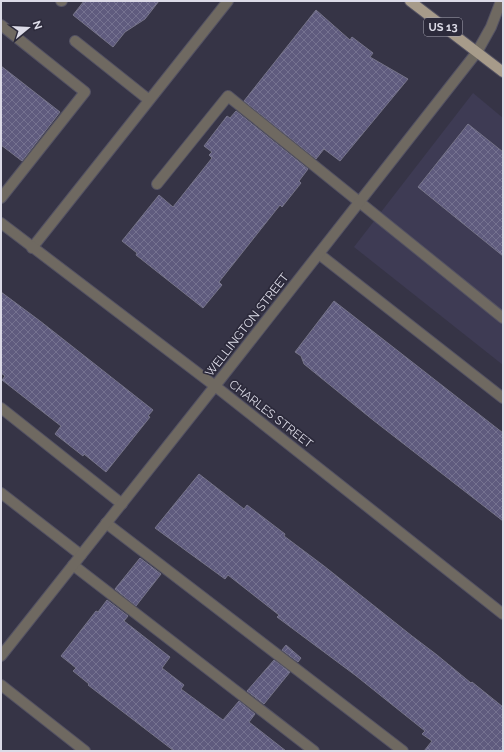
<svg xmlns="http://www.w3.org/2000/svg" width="504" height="752" font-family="Raleway,sans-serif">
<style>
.built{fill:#3e3b54}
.building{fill:url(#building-cross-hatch);stroke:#767489}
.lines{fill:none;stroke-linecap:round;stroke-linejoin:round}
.lane-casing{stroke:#545263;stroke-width:12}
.street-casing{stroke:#545263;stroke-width:12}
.primary-casing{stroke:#545263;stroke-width:12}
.lane{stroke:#6f6961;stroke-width:10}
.street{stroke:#6f6961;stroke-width:10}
.primary{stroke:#a79b8a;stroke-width:10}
.labels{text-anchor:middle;stroke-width:3.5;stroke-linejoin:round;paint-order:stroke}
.shield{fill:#2c2a3b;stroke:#a7a6b3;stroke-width:1}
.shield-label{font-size:11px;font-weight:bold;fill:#dcdbe7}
.street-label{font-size:12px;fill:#dcdbe7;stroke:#2c2a3b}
</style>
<defs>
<pattern id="building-cross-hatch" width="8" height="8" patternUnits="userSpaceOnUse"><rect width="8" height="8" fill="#5f5b7e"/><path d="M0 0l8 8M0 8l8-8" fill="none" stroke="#757290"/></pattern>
</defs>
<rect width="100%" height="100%" fill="#363446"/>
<path class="built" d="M 473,93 L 503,118 L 503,365 L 354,247 Z"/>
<path class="building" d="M 84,1 L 159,1 L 145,19 L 125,32 L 113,47 L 73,15 Z
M 316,10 L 350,40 L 352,37 L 373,53 L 370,57 L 408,79 L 340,161 L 324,149 L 316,159 L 244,101 Z
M 1,66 L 60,112 L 22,161 L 1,145 Z
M 236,111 L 308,169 L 299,181 L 301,183 L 282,207 L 280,205 L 219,282 L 222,285 L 203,308 L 136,255 L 137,253 L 122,241 L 159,195 L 173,207 L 212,158 L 209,155 L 212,152 L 204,146 L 227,116 L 230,118 Z
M 468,124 L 503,152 L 503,256 L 418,187 Z
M 1,292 L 40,321 L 153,410 L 148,416 L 150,417 L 106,472 L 84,454 L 83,456 L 55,434 L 61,426 L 2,380 L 5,376 L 1,373 Z
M 334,301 L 503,433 L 503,521 L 373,420 L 304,364 L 301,356 L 295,352 Z
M 199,474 L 244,509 L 247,505 L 285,534 L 284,536 L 324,566 L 412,636 L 437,655 L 471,683 L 472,682 L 503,707 L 503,751 L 424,751 L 432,741 L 422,734 L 425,731 L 355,675 L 277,617 L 279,615 L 228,575 L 225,579 L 155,528 Z
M 140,558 L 161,574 L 136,606 L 115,589 Z
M 107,600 L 128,616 L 124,621 L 170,657 L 162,668 L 184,685 L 181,689 L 223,720 L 239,701 L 255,714 L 249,722 L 286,751 L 174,751 L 88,685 L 89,684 L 73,671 L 76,668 L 61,656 L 96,611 L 98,612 Z
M 286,645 L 301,658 L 298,662 L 282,650 Z
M 274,660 L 290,672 L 264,704 L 247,691 Z"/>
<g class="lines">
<g class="lane-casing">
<path id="lane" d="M 61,1 L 62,1
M 1,25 L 85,92 L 1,198
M 75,41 L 149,100
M 157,184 L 228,96 L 503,318
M 32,248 L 228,1
M 319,254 L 503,398
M 1,408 L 122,504
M 1,493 L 81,555
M 106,523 L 403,751
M 73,565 L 314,751"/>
</g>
<g class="street-casing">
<path id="street" d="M 1,223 L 215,386 L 503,614
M 1,656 L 215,386 L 477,52 L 491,27 L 501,1
M 1,685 L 85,751"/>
</g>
<g class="primary-casing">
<path id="primary" d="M 410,1 L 503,72"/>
</g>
<use href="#lane" class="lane"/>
<use href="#street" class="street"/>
<use href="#primary" class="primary"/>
</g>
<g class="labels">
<rect class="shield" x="424" y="18" width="38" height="18" rx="3"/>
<g class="shield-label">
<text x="443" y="31">US 13</text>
</g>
<g class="street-label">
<text transform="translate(247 325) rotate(-52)" y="4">WELLINGTON STREET</text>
<text transform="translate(271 414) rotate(38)" y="4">CHARLES STREET</text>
</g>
</g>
<rect width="504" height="752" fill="none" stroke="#dcdbe7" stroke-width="4"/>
<g transform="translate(28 28) rotate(72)" stroke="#2c2a3b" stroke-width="3" paint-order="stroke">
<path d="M0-3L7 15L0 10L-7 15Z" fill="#dcdbe7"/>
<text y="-6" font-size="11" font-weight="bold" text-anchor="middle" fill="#dcdbe7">N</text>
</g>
</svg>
